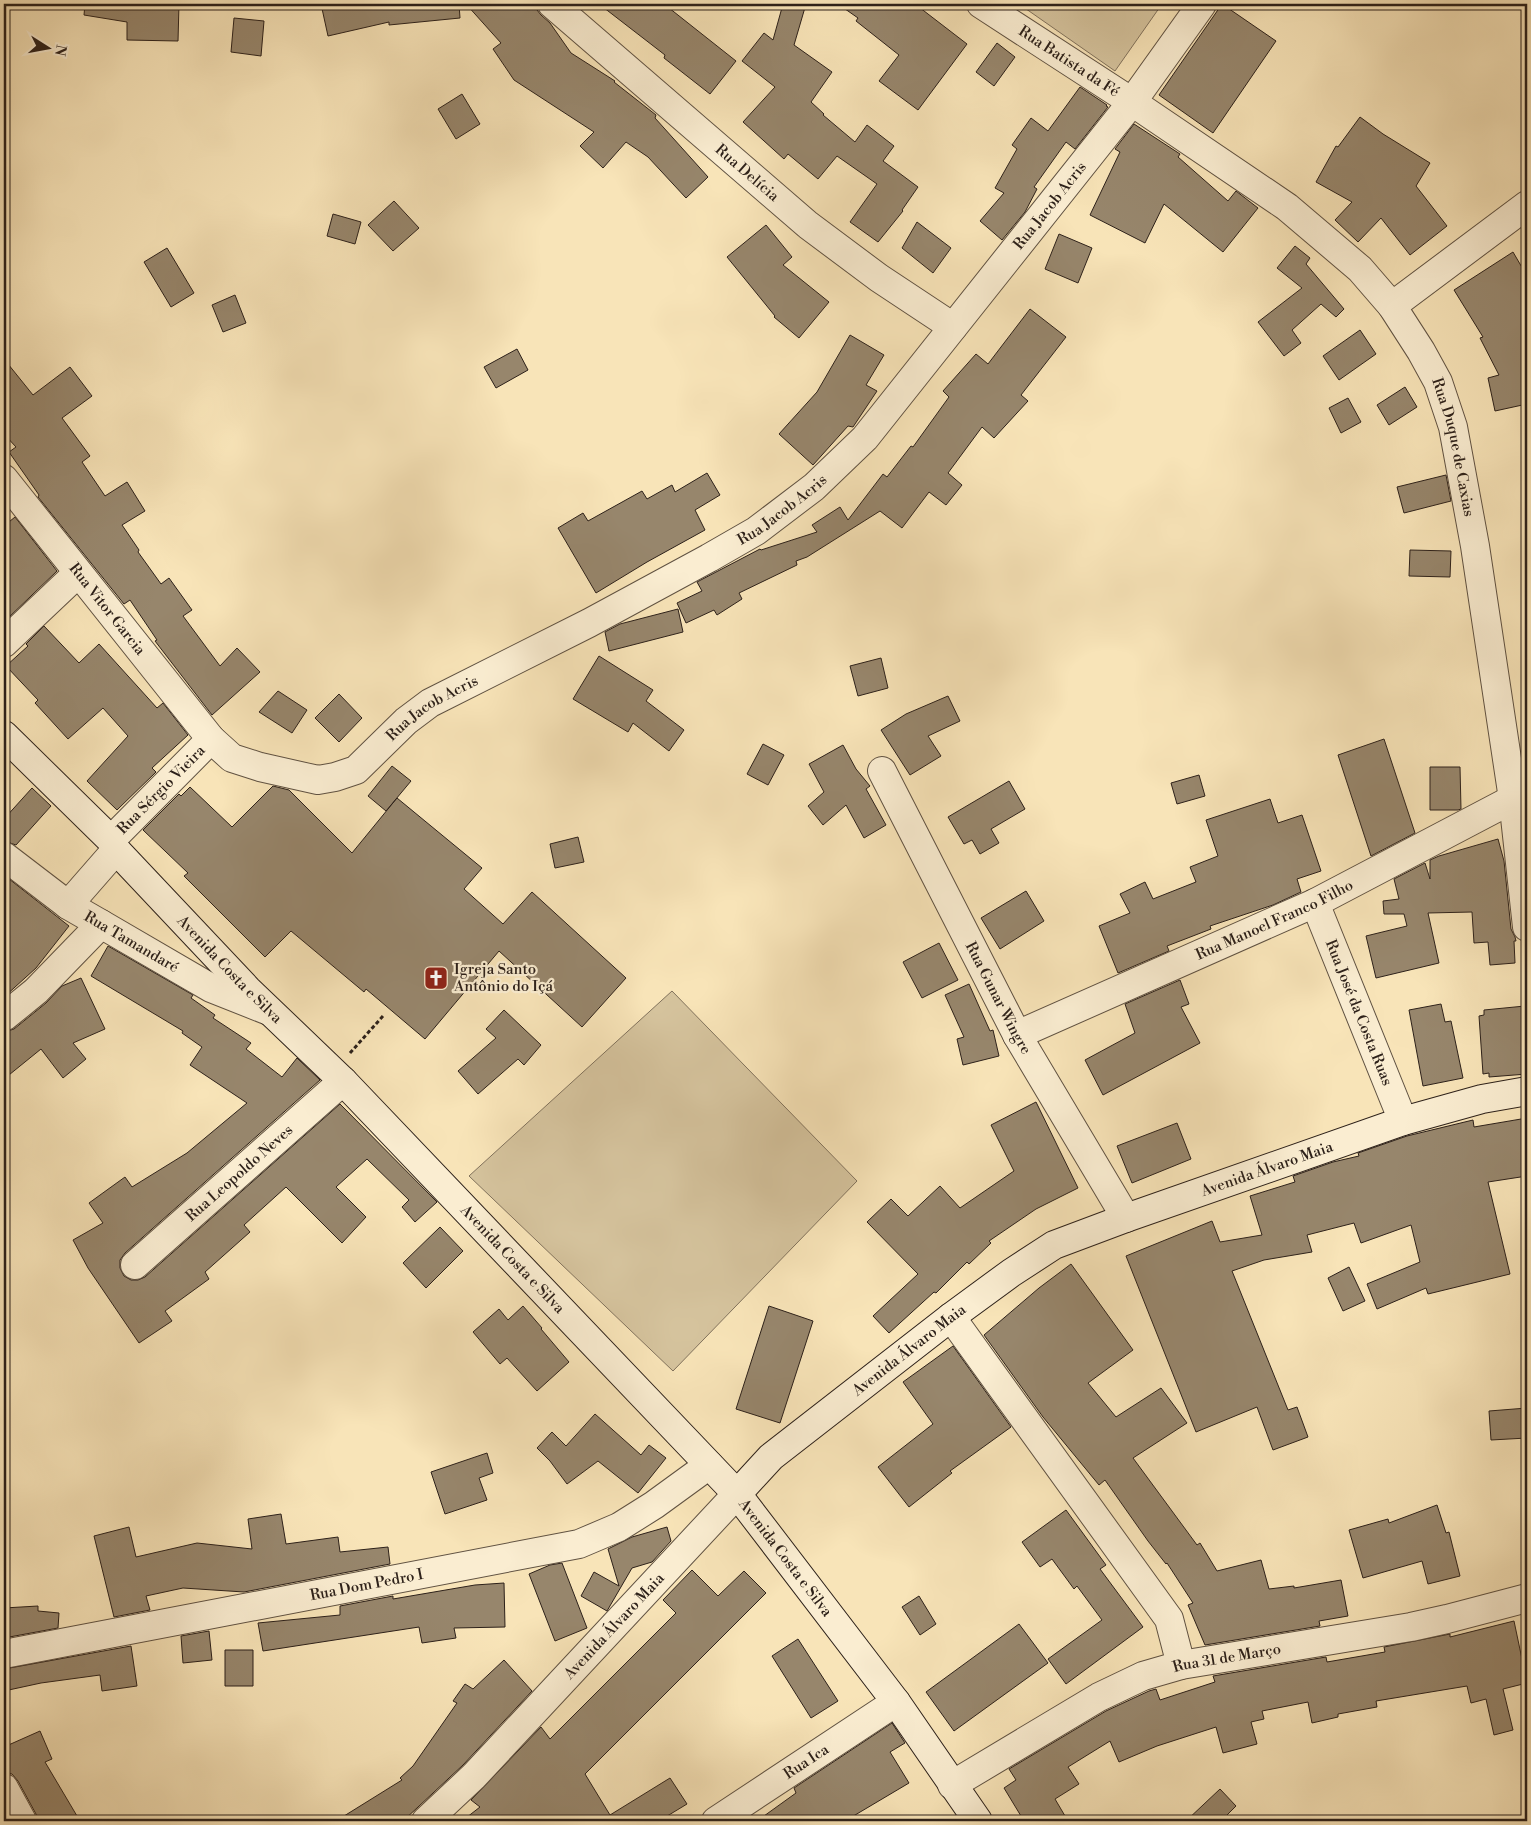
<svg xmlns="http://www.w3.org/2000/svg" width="1531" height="1825" font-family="'Libre Bodoni',serif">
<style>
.green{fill:#d5c39d;stroke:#81725c}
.building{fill:#97866c;stroke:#2d211a}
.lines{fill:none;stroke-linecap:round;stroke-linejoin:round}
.street-casing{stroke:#605242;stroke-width:30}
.secondary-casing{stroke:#2d211a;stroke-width:30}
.path{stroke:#2d211a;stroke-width:3;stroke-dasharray:4 2.5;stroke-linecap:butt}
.street{stroke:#faedd1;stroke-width:28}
.secondary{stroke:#faedd1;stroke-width:28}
.labels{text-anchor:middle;stroke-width:4.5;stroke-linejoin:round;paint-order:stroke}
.street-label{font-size:15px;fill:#2d211a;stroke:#faedd1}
.poi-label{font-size:15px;fill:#2d211a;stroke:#faedd1;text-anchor:start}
</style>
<rect width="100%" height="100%" fill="#f8e4b8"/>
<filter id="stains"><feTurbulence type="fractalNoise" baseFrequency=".004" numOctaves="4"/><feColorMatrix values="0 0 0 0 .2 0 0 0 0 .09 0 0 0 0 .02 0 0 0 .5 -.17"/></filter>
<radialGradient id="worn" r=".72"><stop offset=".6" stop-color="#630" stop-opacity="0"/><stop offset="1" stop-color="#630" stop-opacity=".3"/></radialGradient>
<path class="green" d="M 1019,4 L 1162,4 L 1115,71 Z
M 672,991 L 857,1181 L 673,1371 L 469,1176 Z"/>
<path class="building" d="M 85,4 L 179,4 L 178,41 L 127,40 L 127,22 L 84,15 Z
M 321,4 L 459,4 L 460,18 L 389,25 L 389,22 L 328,36 Z
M 466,4 L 536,4 L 537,10 L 541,15 L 550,23 L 571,53 L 615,81 L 614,82 L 656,115 L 655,118 L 708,177 L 686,198 L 648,157 L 626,142 L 603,168 L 580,146 L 594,132 L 514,80 L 493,49 L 501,43 Z
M 599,4 L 664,4 L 736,61 L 710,94 L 664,58 L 665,55 Z
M 783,4 L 806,4 L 794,45 L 832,72 L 811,102 L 824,114 L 823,115 L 855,142 L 867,125 L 894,146 L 883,161 L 918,187 L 902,210 L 903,211 L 878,242 L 850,222 L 877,184 L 837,156 L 818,179 L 788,154 L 784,159 L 743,122 L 775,87 L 742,61 L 764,33 L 773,40 Z
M 838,4 L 915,4 L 967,44 L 918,110 L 879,81 L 899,55 L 856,21 L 858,18 Z
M 1222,4 L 1276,41 L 1213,133 L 1159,95 Z
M 234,18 L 264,21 L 261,56 L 231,52 Z
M 997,43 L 1015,57 L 994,86 L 976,72 Z
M 1080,87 L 1107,105 L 1106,106 L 1108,107 L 1075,149 L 1066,142 L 1034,187 L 1037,189 L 1025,212 L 1002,240 L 980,221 L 1004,193 L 995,188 L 1017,149 L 1012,145 L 1031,118 L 1048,131 Z
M 462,94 L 480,124 L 456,139 L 438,109 Z
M 1360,117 L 1383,134 L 1430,163 L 1416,186 L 1447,226 L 1410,255 L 1381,218 L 1358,242 L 1335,220 L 1352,202 L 1316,182 L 1336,146 L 1338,147 Z
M 1134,124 L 1180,154 L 1178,157 L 1228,201 L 1236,191 L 1258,208 L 1223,252 L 1164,204 L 1145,243 L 1090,215 L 1120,152 L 1115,149 Z
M 394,201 L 419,228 L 393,251 L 368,225 Z
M 333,214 L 361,222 L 355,244 L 327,236 Z
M 917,222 L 951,248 L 933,273 L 902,248 Z
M 766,225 L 792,257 L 783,265 L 829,302 L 799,338 L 774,317 L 775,316 L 727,257 Z
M 1059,234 L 1092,248 L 1078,283 L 1045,269 Z
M 1295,246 L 1310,258 L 1306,264 L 1344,309 L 1336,317 L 1321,304 L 1292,330 L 1301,343 L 1284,356 L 1258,322 L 1302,288 L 1277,268 Z
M 167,248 L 194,293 L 171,307 L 144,262 Z
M 1513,252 L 1527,276 L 1527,404 L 1495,411 L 1488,378 L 1499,375 L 1480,338 L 1483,337 L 1454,290 Z
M 235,295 L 246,323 L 223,332 L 212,305 Z
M 1030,309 L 1066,337 L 1021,395 L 1028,401 L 994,438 L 982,427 L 948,473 L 962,485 L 946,505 L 929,492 L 902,528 L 880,511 L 807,557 L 796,561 L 797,565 L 739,593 L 742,599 L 717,615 L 714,610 L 686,623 L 677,603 L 702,591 L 697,582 L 760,549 L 761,550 L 817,532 L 812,525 L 840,507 L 848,520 L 883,474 L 887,477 L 911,446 L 913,447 L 949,397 L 943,391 L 976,354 L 988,364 Z
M 1360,330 L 1376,354 L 1339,380 L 1323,356 Z
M 850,335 L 884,355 L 866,385 L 877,391 L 853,427 L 848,426 L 813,465 L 779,434 L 817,392 Z
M 517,349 L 528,370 L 496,388 L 484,367 Z
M 4,359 L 33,395 L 70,367 L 92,396 L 62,418 L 90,456 L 82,462 L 105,496 L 127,482 L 145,511 L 122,525 L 139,550 L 138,552 L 161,584 L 169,578 L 192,610 L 183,616 L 220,666 L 237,648 L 260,672 L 212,715 L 155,641 L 157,640 L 130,600 L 124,604 L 38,497 L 39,495 L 9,452 L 16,447 L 4,434 Z
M 1405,387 L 1417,407 L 1389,425 L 1377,405 Z
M 1348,398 L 1361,422 L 1341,433 L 1329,408 Z
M 707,473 L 720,495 L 695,510 L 705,530 L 647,562 L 596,593 L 558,528 L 583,513 L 588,521 L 642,491 L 647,499 L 672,485 L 675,492 Z
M 1446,475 L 1451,501 L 1404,513 L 1397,487 Z
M 15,517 L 57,571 L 5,621 L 4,526 Z
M 1410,550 L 1451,551 L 1450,577 L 1409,576 Z
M 678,609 L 683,632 L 609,651 L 605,632 L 620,624 Z
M 44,626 L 79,663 L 99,644 L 157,708 L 163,703 L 188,735 L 152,768 L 156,772 L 117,810 L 87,781 L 128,736 L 103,708 L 68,739 L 35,703 L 38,700 L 6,666 L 28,646 L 26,644 Z
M 599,656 L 653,690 L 646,701 L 684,730 L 669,751 L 633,723 L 628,732 L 573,699 Z
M 881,658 L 888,688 L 858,696 L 850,666 Z
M 278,691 L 307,710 L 292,733 L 259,712 Z
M 339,694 L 362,718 L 339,742 L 315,718 Z
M 948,696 L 960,721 L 928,736 L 941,756 L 910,775 L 881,730 L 906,714 Z
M 1384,739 L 1415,833 L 1371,856 L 1338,755 Z
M 763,744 L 784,755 L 768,785 L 747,774 Z
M 843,745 L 856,769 L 870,786 L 866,789 L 886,825 L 864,838 L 846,805 L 823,825 L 808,806 L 824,792 L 809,764 Z
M 392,766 L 411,781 L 386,811 L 368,796 Z
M 1430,767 L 1460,767 L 1461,809 L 1458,810 L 1430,810 Z
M 1199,775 L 1205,796 L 1177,804 L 1171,783 Z
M 1009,781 L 1025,809 L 991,829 L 999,843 L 980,854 L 972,840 L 964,844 L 948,817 Z
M 273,786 L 289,790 L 352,853 L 397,798 L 482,868 L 464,889 L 503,924 L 532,892 L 626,978 L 582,1027 L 499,951 L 425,1039 L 366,989 L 364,992 L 291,931 L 265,957 L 184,876 L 188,873 L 143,830 L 179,794 L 181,796 L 190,787 L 232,827 Z
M 32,788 L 51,806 L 16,845 L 4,841 L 4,819 Z
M 1270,799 L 1278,823 L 1302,815 L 1321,871 L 1297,879 L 1301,892 L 1273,905 L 1210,926 L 1211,929 L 1167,946 L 1169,951 L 1118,973 L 1099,926 L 1130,913 L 1120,894 L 1145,882 L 1153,899 L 1196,882 L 1190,867 L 1218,856 L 1206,820 Z
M 578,837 L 584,862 L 555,868 L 550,844 Z
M 1498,839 L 1504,861 L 1511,929 L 1515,937 L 1516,941 L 1514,941 L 1515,963 L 1490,965 L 1488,942 L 1474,943 L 1472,912 L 1428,913 L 1439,963 L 1376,978 L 1366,936 L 1407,926 L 1404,914 L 1384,914 L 1383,901 L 1399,899 L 1394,879 L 1425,863 L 1430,879 L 1430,860 L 1439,856 Z
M 4,875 L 69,926 L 36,968 L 4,997 Z
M 1026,891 L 1044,921 L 1000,949 L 981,918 Z
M 939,943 L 958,980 L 922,998 L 903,962 Z
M 108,946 L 193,995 L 191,998 L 215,1015 L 213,1018 L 251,1043 L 246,1049 L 282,1077 L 297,1058 L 320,1080 L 125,1253 L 120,1260 L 120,1268 L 124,1276 L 131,1280 L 138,1280 L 145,1277 L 340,1104 L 437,1202 L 415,1222 L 402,1207 L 409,1200 L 367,1159 L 336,1187 L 366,1217 L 342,1243 L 286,1187 L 244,1225 L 250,1232 L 205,1272 L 209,1279 L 165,1311 L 172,1321 L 139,1343 L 88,1268 L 73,1240 L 103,1223 L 89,1203 L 125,1177 L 132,1187 L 187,1153 L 247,1103 L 190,1065 L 202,1047 L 182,1033 L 183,1031 L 91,976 Z
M 81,978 L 105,1029 L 73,1043 L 86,1059 L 63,1078 L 41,1049 L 4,1079 L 4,1032 L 14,1029 L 46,1003 L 62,986 Z
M 1180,980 L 1189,1004 L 1181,1007 L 1200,1043 L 1103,1095 L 1085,1060 L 1135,1033 L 1125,1004 Z
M 969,984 L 990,1031 L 993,1030 L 999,1056 L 963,1065 L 957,1039 L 964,1037 L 945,995 Z
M 1441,1004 L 1445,1022 L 1451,1021 L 1463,1078 L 1423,1086 L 1409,1010 Z
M 1525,1006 L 1527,1042 L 1527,1074 L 1489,1077 L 1489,1073 L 1483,1074 L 1479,1016 L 1484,1015 L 1484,1010 Z
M 504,1010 L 541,1045 L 524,1065 L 518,1059 L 478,1094 L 458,1071 L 496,1038 L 486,1029 Z
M 1036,1102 L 1078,1188 L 1036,1209 L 989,1241 L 991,1243 L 969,1264 L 967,1262 L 936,1293 L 934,1292 L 889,1333 L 873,1316 L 918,1274 L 867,1222 L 891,1199 L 908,1216 L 940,1186 L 960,1208 L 1014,1171 L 991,1125 Z
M 1527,1118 L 1527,1176 L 1488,1182 L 1510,1274 L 1428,1294 L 1426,1288 L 1377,1309 L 1367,1284 L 1420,1262 L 1411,1225 L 1361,1243 L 1354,1223 L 1307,1235 L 1312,1252 L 1264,1260 L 1232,1271 L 1288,1410 L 1297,1407 L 1308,1437 L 1273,1450 L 1257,1407 L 1196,1432 L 1126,1256 L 1212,1221 L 1220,1242 L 1262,1235 L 1250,1196 L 1295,1182 L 1293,1176 L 1333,1162 L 1359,1156 L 1358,1153 L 1407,1136 L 1473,1120 L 1474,1127 Z
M 1177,1123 L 1191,1159 L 1132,1183 L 1117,1146 Z
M 440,1227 L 463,1251 L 426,1288 L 403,1263 Z
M 1071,1264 L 1133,1350 L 1088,1383 L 1116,1417 L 1161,1388 L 1187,1423 L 1133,1458 L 1197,1545 L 1200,1543 L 1217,1571 L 1261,1560 L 1269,1589 L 1294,1586 L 1294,1588 L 1341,1580 L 1348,1616 L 1319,1621 L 1320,1626 L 1205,1645 L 1188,1605 L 1193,1603 L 1167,1563 L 1166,1564 L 1148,1541 L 1105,1480 L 1099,1485 L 1043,1417 L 984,1335 L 1039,1288 Z
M 1349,1267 L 1365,1301 L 1343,1311 L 1328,1278 Z
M 523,1306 L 542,1328 L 541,1329 L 569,1362 L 537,1391 L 507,1358 L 500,1364 L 473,1332 L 499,1309 L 508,1320 Z
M 769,1306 L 813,1321 L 780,1423 L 736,1409 Z
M 953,1346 L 1011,1427 L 950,1471 L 952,1473 L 909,1507 L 878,1467 L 933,1424 L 903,1382 Z
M 1527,1408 L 1527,1438 L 1491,1440 L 1489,1411 Z
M 595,1414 L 641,1455 L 649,1445 L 666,1458 L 638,1493 L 598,1461 L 567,1484 L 550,1461 L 537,1448 L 552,1432 L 566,1446 Z
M 487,1453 L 493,1473 L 479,1478 L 487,1500 L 445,1514 L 431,1472 Z
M 1437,1505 L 1446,1533 L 1449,1532 L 1460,1576 L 1428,1584 L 1422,1561 L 1363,1578 L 1349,1530 L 1388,1519 L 1389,1523 Z
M 1066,1510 L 1106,1565 L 1100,1569 L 1143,1627 L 1066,1684 L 1048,1659 L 1102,1620 L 1077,1586 L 1074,1589 L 1052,1559 L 1040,1567 L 1022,1542 Z
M 281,1514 L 286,1544 L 338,1537 L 340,1552 L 388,1547 L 390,1564 L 244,1592 L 183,1588 L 146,1596 L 150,1610 L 114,1617 L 94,1536 L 129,1527 L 136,1557 L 197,1543 L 252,1549 L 248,1519 Z
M 667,1527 L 671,1541 L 652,1562 L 632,1568 L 607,1611 L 581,1596 L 594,1572 L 619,1586 L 608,1549 L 632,1537 Z
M 562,1563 L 587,1628 L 555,1641 L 529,1574 L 550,1565 Z
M 692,1570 L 718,1596 L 744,1571 L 766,1593 L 585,1774 L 610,1815 L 670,1778 L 687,1804 L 659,1821 L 462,1821 L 480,1807 L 471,1800 L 541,1727 L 550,1739 L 676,1613 L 663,1600 Z
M 504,1583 L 505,1627 L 454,1628 L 456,1638 L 422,1643 L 419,1627 L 263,1651 L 258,1623 L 340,1615 L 340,1606 L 393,1596 L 393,1599 L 475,1585 Z
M 919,1596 L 936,1624 L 920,1635 L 902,1607 Z
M 38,1606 L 38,1611 L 59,1613 L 58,1628 L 4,1638 L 4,1608 Z
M 1514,1621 L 1527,1683 L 1503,1689 L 1513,1730 L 1494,1735 L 1486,1699 L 1471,1703 L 1467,1686 L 1376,1701 L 1377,1707 L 1338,1714 L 1338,1717 L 1312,1723 L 1308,1702 L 1262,1711 L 1264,1719 L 1251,1722 L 1257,1744 L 1223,1753 L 1216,1727 L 1157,1746 L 1119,1762 L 1110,1741 L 1068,1767 L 1079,1784 L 1055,1799 L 1068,1821 L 1024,1821 L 1004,1788 L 1016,1780 L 1009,1769 L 1106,1711 L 1149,1691 L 1156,1689 L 1160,1700 L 1215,1682 L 1213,1676 L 1326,1657 L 1327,1662 L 1385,1652 L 1384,1647 L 1450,1634 L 1450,1637 Z
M 1019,1624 L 1048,1663 L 954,1731 L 926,1692 Z
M 209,1631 L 212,1660 L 183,1663 L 181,1636 Z
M 798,1639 L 838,1701 L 811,1718 L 772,1656 Z
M 131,1646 L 137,1686 L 102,1691 L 100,1675 L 41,1683 L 4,1691 L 4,1669 Z
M 225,1650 L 253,1650 L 253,1686 L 225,1686 Z
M 504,1660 L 532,1691 L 463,1765 L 403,1821 L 336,1821 L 402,1780 L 400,1778 L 413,1766 L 457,1703 L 453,1701 L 465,1684 L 473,1689 Z
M 892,1723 L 905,1743 L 890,1752 L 909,1783 L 845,1821 L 757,1821 L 796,1793 L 794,1788 Z
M 40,1731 L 52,1759 L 45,1762 L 80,1821 L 38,1821 L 36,1814 L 18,1781 L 12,1774 L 4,1772 L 4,1747 Z
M 1220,1789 L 1236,1806 L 1221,1821 L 1186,1821 Z"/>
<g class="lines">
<g class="street-casing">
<g id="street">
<path id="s1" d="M 552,4 L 808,225 L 879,278 L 953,327"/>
<path id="s2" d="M 981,4 L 1132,102 L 1287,207 L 1360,269 L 1392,306 L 1421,351 L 1438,382 L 1453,427 L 1475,546 L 1513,799 L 1527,927"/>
<path d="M 1392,306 L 1527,205"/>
<path id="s3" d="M 4,479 L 211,739 L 232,758 L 260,767 L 318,780 L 335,777 L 356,770 L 406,721 L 430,703 L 589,623 L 709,558 L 756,531 L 814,487 L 865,438 L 1132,102 L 1202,4"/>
<path d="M 4,643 L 78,573"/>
<path id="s4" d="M 882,771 L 1017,1035 L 1126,1218"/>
<path id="s5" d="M 111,840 L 211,739"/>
<path id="s6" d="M 4,856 L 68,905 L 101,924 L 211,988 L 269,1011"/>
<path id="s7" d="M 1315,903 L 1403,1121"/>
<path d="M 68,905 L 116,850"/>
<path d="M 4,1017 L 36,991 L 101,924"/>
<path id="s8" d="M 1017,1035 L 1315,903 L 1513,799 L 1527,794"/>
<path id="s9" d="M 135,1265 L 343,1081"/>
<path d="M 951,1317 L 1169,1619 L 1181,1665"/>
<path id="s10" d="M 4,1654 L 579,1544 L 619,1527 L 654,1505 L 709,1465"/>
<path id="s11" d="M 952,1785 L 1099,1697 L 1143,1676 L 1181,1665 L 1411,1627 L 1447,1619 L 1527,1598"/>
<path d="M 4,1788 L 22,1821"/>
<path id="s12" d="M 426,1821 L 474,1776 L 737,1494"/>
<path id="s13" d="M 716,1821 L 896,1702"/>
</g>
</g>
<g class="secondary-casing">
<g id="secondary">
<path id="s14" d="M 4,735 L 111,840 L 116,850 L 248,990 L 343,1081 L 737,1494 L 896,1702 L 978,1821"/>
<path id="s15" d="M 737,1494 L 771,1457 L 951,1317 L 1011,1273 L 1054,1245 L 1126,1218 L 1403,1121 L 1482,1099 L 1527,1091"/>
</g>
</g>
<path class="path" d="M 350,1053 L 383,1016"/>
<use href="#street" class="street"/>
<use href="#secondary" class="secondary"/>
</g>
<defs>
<g id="church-square" transform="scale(1.25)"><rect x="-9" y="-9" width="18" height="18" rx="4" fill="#8f2418" stroke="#faedd1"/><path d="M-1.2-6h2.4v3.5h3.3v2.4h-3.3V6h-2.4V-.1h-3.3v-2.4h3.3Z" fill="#fff"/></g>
</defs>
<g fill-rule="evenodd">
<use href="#church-square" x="436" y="978"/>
</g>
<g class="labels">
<g class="street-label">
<text dy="5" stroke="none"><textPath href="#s2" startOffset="105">Rua Batista da Fé</textPath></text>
<text dy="5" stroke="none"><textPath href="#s1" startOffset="258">Rua Delícia</textPath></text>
<text dy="5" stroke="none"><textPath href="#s3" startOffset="1398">Rua Jacob Acris</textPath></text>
<text dy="5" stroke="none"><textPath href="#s2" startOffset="668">Rua Duque de Caxias</textPath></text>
<text dy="5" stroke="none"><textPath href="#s3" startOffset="991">Rua Jacob Acris</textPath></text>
<text dy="5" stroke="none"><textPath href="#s3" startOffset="166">Rua Vitor Garcia</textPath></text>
<text dy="5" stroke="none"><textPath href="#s3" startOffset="588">Rua Jacob Acris</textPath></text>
<text dy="5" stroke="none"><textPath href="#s5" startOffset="71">Rua Sérgio Vieira</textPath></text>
<text dy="5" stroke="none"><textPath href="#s8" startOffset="282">Rua Manoel Franco Filho</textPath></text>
<text dy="5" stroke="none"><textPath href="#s6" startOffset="154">Rua Tamandaré</textPath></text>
<text dy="5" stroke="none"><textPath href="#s14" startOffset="326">Avenida Costa e Silva</textPath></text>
<text dy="5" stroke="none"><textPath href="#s4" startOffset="255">Rua Gunar Wingre</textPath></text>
<text dy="5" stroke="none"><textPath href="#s7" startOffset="118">Rua José da Costa Ruas</textPath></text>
<text dy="5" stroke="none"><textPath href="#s15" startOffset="630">Avenida Álvaro Maia</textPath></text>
<text dy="5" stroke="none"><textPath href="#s9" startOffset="139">Rua Leopoldo Neves</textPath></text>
<text dy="5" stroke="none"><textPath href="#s14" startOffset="731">Avenida Costa e Silva</textPath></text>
<text dy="5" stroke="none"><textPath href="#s15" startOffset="225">Avenida Álvaro Maia</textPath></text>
<text dy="5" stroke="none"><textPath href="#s14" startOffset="1136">Avenida Costa e Silva</textPath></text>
<text dy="5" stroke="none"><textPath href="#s10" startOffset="369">Rua Dom Pedro I</textPath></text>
<text dy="5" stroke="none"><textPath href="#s12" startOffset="271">Avenida Álvaro Maia</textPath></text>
<text dy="5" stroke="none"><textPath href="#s11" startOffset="306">Rua 31 de Março</textPath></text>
<text dy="5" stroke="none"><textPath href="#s13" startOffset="108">Rua Ica</textPath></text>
</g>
<g class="poi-label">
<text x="454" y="974">Igreja Santo<tspan x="454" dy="17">Antônio do Içá</tspan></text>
</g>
</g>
<rect width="1531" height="1825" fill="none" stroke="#f8e4b8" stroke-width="20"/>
<rect x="5" y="5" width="1521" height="1815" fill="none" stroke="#2d211a" stroke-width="2.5"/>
<rect x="10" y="10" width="1511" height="1805" fill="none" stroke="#2d211a"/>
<g transform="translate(48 48) rotate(101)" stroke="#faedd1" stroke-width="4" paint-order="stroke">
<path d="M0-4L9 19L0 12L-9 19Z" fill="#2d211a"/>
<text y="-8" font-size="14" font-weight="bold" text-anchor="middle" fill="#2d211a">N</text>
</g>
<rect width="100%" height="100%" filter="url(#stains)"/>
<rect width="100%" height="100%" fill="url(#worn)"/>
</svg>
